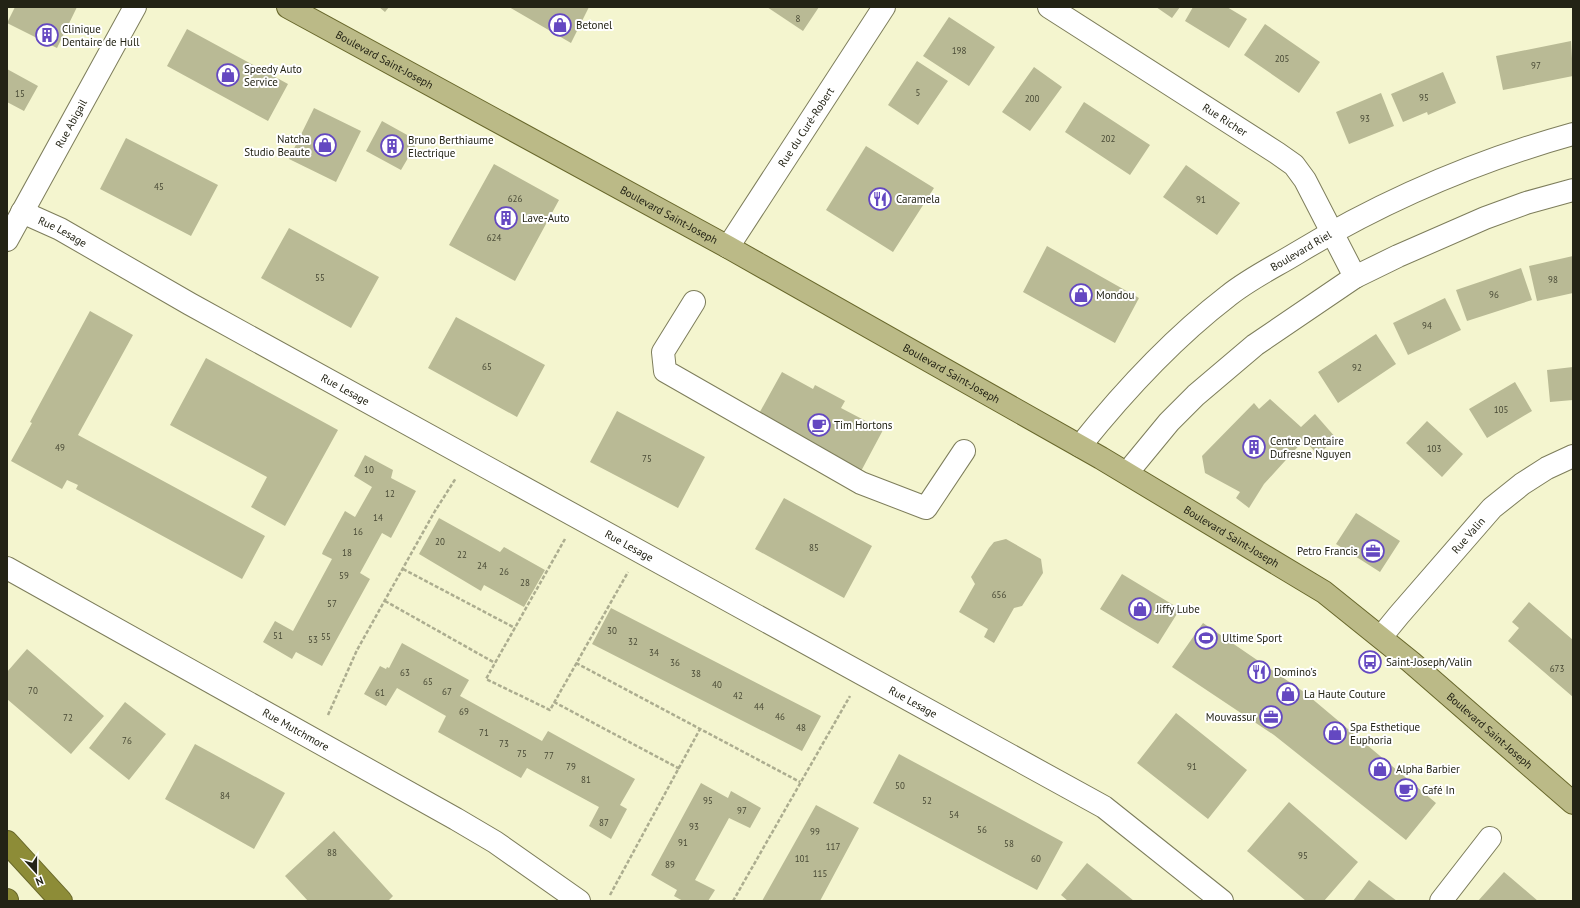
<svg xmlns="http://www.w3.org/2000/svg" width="1580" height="908" font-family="'PT Sans',sans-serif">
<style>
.building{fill:#b9ba95}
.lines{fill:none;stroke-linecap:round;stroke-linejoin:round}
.minor-casing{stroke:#7d7d5b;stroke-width:24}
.major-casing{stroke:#68672b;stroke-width:24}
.highway-casing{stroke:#68672b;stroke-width:24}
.path{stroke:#acad8f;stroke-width:2.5;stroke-dasharray:4 2;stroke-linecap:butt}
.minor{stroke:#fff;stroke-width:22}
.major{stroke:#bbba87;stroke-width:22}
.highway{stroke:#8d8c37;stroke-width:22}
.labels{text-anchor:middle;stroke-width:4;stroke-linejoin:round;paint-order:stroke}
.number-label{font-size:9px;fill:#484935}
.poi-label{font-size:11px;fill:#232315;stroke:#fff;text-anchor:start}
.street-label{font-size:11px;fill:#232315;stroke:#fff}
</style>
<rect width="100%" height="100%" fill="#f4f5cf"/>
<path class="building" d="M 15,7 L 77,7 L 57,48 L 7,23 Z
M 379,7 L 389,7 L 385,12 Z
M 509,7 L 589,7 L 571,43 Z
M 767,7 L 819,7 L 803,31 Z
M 1156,7 L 1180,7 L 1172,18 Z
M 1193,7 L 1227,7 L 1247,19 L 1229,48 L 1185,21 Z
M 949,17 L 995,47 L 969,86 L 923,56 Z
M 1265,24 L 1320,62 L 1299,93 L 1244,55 Z
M 187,29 L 288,84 L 268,121 L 167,66 Z
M 1571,41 L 1573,76 L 1503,90 L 1496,56 Z
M 917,61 L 948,81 L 918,125 L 888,105 Z
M 1034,67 L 1062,87 L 1030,131 L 1002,112 Z
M 7,69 L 38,86 L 24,111 L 7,102 Z
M 1443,72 L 1456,103 L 1428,115 L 1427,112 L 1403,122 L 1391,94 Z
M 1381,93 L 1394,126 L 1349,144 L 1336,112 Z
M 1084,102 L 1150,145 L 1130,175 L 1065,132 Z
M 314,108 L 361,131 L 336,182 L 289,159 Z
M 382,121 L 418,141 L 401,170 L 366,151 Z
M 126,138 L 218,185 L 191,236 L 100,189 Z
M 866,146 L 934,188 L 893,252 L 826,210 Z
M 494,164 L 559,200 L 515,281 L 449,245 Z
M 1186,165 L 1240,203 L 1217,235 L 1163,197 Z
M 289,228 L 379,277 L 351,328 L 261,278 Z
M 1047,246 L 1139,298 L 1115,343 L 1023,292 Z
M 1573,256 L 1573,293 L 1537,301 L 1529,266 Z
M 1521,268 L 1532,300 L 1467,321 L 1456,290 Z
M 1445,298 L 1461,330 L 1408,355 L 1393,323 Z
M 90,311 L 133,335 L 78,435 L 265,536 L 242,579 L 76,489 L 78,485 L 67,480 L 62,489 L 11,461 L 32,423 L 30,422 Z
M 456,317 L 545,365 L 517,417 L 428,368 Z
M 1376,334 L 1396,364 L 1338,403 L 1318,372 Z
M 206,358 L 338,430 L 285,526 L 251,507 L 267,477 L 170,425 Z
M 1573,367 L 1573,400 L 1550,402 L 1547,370 Z
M 782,372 L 813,389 L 815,385 L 845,401 L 841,408 L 883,430 L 859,475 L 756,419 Z
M 1515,382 L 1532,411 L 1487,438 L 1469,409 Z
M 1270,399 L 1301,427 L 1315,414 L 1336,438 L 1318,455 L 1304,440 L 1264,484 L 1249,508 L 1236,498 L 1240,492 L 1205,473 L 1202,456 L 1254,403 L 1259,409 Z
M 617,411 L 705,457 L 678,508 L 590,462 Z
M 1427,421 L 1463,454 L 1442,477 L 1406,443 Z
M 365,455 L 393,470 L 391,478 L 416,491 L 391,538 L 382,533 L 360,573 L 370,579 L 322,666 L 296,652 L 292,659 L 263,642 L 275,621 L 293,631 L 332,559 L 322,554 L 323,551 L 345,511 L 355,517 L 372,487 L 354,476 Z
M 784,498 L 872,546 L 844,598 L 755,549 Z
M 1356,513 L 1400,541 L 1380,572 L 1336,544 Z
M 439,518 L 500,552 L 504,547 L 545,570 L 524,607 L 484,585 L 481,591 L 419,554 Z
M 1006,539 L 1041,559 L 1043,573 L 1022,606 L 1014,608 L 994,643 L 984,637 L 988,629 L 959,612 L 975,584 L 971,577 L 989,548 L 994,542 Z
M 1122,574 L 1180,609 L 1158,644 L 1100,609 Z
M 1529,602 L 1573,640 L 1573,697 L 1508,641 L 1519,628 L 1512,622 Z
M 611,608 L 821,716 L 802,751 L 592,644 Z
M 1203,623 L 1304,692 L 1436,803 L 1406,840 L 1274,735 L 1172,667 Z
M 402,643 L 469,680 L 460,696 L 542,741 L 548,731 L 635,779 L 620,805 L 627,809 L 611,839 L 589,826 L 599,807 L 527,768 L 521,778 L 438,732 L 446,716 L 397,688 L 386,706 L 364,694 L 380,666 L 386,669 L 387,667 L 389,668 Z
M 27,649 L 104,716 L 71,754 L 7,699 L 7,672 Z
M 125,702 L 166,734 L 129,780 L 89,748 Z
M 1176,713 L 1247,770 L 1208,819 L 1137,763 Z
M 195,744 L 285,793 L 254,849 L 165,799 Z
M 899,754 L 1063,842 L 1037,890 L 873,803 Z
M 701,783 L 728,798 L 731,791 L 761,808 L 750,828 L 729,818 L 695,880 L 715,890 L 708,901 L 683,901 L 674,896 L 677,890 L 651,875 Z
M 1289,802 L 1358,862 L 1324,901 L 1306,901 L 1247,851 Z
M 816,805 L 859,828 L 820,901 L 762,901 Z
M 334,831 L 393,896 L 388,901 L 308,901 L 285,876 Z
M 1087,863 L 1117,887 L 1134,901 L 1068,901 L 1061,895 Z
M 1504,872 L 1538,901 L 1478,901 Z
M 1369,880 L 1397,901 L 1353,901 Z"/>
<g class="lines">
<g class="minor-casing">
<g id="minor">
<path id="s1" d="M 1049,7 L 1277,153 L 1294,165 L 1305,180 L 1355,277"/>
<path id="s2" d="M 22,212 L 60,229 L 190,304 L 1104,807 L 1222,901"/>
<path id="s3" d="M 7,240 L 135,7"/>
<path id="s4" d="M 728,247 L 884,7"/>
<path d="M 694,302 L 663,352 L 665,371 L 861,483 L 926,508 L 964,451"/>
<path id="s5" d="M 1080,446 C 1124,391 1172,339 1228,296 C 1249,279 1274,267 1297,253 C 1383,201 1476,161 1573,134"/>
<path d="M 1127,473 L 1169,422 L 1196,395 L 1255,345 L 1355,277 L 1398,256 L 1485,218 L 1526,203 L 1573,190"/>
<path id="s6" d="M 7,568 L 456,819 L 495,842 L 579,901"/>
<path id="s7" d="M 1381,637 L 1399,615 L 1492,508 L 1522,484 L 1547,468 L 1573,456"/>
<path d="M 1441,901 L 1490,838"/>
</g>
</g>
<g class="major-casing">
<g id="major">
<path id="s8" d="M 288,7 L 728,247 L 1101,458 L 1324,592 L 1411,662 L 1573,803"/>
</g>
</g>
<g class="highway-casing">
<path id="highway" d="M 7,842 L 61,901
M 7,900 L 7,901"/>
</g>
<path class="path" d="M 565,539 L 486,679 L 550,710 L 628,572
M 403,569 L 515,628
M 385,601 L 495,663
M 576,663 L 800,782
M 554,702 L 680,769
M 328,715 L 357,650 L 435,511 L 456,478
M 610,895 L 700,729
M 733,901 L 850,696"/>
<use href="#minor" class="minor"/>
<use href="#major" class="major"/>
<use href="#highway" class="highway"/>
</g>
<defs>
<g id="shop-ring" transform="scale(1.15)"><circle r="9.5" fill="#fff" stroke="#6448c1" stroke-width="1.5"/><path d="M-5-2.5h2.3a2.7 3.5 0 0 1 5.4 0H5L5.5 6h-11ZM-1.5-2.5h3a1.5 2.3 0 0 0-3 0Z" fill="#6448c1"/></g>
<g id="building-ring" transform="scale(1.15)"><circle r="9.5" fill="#fff" stroke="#6448c1" stroke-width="1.5"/><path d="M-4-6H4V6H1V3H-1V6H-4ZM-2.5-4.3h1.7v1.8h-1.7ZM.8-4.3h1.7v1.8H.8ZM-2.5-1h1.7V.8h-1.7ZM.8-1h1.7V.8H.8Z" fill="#6448c1"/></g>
<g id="restaurant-ring" transform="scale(1.15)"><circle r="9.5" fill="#fff" stroke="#6448c1" stroke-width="1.5"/><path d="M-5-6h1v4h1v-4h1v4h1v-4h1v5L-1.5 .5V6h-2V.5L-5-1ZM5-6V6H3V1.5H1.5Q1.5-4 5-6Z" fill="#6448c1"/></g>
<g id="cafe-ring" transform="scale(1.15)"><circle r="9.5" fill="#fff" stroke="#6448c1" stroke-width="1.5"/><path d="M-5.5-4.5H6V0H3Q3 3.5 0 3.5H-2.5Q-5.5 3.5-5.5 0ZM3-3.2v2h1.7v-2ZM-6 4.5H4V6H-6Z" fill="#6448c1"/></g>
<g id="office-ring" transform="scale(1.15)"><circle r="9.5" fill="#fff" stroke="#6448c1" stroke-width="1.5"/><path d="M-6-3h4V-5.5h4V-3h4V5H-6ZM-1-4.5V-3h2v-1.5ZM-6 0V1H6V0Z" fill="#6448c1"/></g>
<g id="stadium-ring" transform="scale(1.15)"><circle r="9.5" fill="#fff" stroke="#6448c1" stroke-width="1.5"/><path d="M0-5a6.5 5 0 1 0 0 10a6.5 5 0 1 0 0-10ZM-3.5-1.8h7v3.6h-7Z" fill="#6448c1"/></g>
<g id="bus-ring" transform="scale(1.15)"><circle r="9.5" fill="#fff" stroke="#6448c1" stroke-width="1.5"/><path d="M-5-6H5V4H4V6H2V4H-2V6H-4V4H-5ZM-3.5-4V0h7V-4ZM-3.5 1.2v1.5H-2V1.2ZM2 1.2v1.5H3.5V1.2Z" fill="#6448c1"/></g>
</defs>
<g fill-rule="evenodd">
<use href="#shop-ring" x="560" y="25"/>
<use href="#building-ring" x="47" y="35"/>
<use href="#shop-ring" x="228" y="75"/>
<use href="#shop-ring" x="325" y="145"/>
<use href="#building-ring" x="392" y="146"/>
<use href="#restaurant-ring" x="880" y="199"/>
<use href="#building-ring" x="506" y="218"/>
<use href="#shop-ring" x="1081" y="295"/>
<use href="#cafe-ring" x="819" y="425"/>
<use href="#building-ring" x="1254" y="447"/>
<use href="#office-ring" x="1373" y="551"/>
<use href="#shop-ring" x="1140" y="609"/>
<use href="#stadium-ring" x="1206" y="638"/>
<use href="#bus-ring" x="1370" y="662"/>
<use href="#restaurant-ring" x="1259" y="672"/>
<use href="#shop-ring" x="1288" y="694"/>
<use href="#office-ring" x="1271" y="717"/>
<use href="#shop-ring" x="1335" y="733"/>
<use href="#shop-ring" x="1380" y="769"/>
<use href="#cafe-ring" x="1406" y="790"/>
</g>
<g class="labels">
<g class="number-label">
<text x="798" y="22">8</text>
<text x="959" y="54">198</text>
<text x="1282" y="62">205</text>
<text x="1536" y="69">97</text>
<text x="918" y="96">5</text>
<text x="20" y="97">15</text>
<text x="1424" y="101">95</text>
<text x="1032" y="102">200</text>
<text x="1365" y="122">93</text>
<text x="1108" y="142">202</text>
<text x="159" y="190">45</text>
<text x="515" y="202">626</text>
<text x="1201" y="203">91</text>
<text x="494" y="241">624</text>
<text x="320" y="281">55</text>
<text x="1553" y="283">98</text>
<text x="1494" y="298">96</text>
<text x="1427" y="329">94</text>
<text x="487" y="370">65</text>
<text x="1357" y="371">92</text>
<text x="1501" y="413">105</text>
<text x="60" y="451">49</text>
<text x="1434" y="452">103</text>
<text x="647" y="462">75</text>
<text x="369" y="473">10</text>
<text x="390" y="497">12</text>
<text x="378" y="521">14</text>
<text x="358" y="535">16</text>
<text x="440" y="545">20</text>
<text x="814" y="551">85</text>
<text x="347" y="556">18</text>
<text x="462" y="558">22</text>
<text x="482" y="569">24</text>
<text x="504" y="575">26</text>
<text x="344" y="579">59</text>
<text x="525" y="586">28</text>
<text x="999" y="598">656</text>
<text x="332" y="607">57</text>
<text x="612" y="634">30</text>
<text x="278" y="639">51</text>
<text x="326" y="640">55</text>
<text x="313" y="643">53</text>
<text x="633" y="645">32</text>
<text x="654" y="656">34</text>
<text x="675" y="666">36</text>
<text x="1557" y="672">673</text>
<text x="405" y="676">63</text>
<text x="696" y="677">38</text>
<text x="428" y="685">65</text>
<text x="717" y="688">40</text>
<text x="33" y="694">70</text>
<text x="447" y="695">67</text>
<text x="380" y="696">61</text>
<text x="738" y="699">42</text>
<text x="759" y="710">44</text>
<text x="464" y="715">69</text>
<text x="780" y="720">46</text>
<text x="68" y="721">72</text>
<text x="801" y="731">48</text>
<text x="484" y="736">71</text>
<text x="127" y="744">76</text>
<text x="504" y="747">73</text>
<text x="522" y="757">75</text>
<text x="549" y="759">77</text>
<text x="571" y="770">79</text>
<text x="1192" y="770">91</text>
<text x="586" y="783">81</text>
<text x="900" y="789">50</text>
<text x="225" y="799">84</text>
<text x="708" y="804">95</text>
<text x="927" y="804">52</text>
<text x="742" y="814">97</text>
<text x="954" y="818">54</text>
<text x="604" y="826">87</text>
<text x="694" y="830">93</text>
<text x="982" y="833">56</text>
<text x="815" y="835">99</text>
<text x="683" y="846">91</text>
<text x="1009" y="847">58</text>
<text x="833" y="850">117</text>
<text x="332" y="856">88</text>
<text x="1303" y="859">95</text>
<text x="802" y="862">101</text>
<text x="1036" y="862">60</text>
<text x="670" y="868">89</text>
<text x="820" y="877">115</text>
</g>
<g class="poi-label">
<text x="576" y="29">Betonel</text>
<text x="62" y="33">Clinique<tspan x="62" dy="13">Dentaire de Hull</tspan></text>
<text x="244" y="73">Speedy Auto<tspan x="244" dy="13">Service</tspan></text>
<text x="310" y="143" text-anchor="end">Natcha<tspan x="310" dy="13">Studio Beaute</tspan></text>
<text x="408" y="144">Bruno Berthiaume<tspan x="408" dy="13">Electrique</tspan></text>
<text x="896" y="203">Caramela</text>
<text x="522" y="222">Lave-Auto</text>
<text x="1096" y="299">Mondou</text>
<text x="834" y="429">Tim Hortons</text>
<text x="1270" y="445">Centre Dentaire<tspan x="1270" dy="13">Dufresne Nguyen</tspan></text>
<text x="1358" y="555" text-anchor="end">Petro Francis</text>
<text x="1156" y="613">Jiffy Lube</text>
<text x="1222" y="642">Ultime Sport</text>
<text x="1386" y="666">Saint-Joseph/Valin</text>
<text x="1274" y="676">Domino's</text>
<text x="1304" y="698">La Haute Couture</text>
<text x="1256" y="721" text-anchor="end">Mouvassur</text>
<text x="1350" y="731">Spa Esthetique<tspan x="1350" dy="13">Euphoria</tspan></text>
<text x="1396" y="773">Alpha Barbier</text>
<text x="1422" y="794">Café In</text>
</g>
<g class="street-label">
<text dy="4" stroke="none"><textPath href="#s8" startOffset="110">Boulevard Saint-Joseph</textPath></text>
<text dy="4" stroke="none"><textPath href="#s1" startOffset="209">Rue Richer</textPath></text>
<text dy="4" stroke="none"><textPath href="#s3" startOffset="133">Rue Abigail</textPath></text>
<text dy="4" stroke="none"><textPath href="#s4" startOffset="143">Rue du Curé-Robert</textPath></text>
<text dy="4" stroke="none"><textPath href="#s8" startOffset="434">Boulevard Saint-Joseph</textPath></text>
<text dy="4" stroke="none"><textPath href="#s2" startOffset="45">Rue Lesage</textPath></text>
<text dy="4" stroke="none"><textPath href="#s5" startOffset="297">Boulevard Riel</textPath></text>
<text dy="4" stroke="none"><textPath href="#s8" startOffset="758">Boulevard Saint-Joseph</textPath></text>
<text dy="4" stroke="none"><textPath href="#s2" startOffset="369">Rue Lesage</textPath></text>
<text dy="4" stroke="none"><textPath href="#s7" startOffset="134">Rue Valin</textPath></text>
<text dy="4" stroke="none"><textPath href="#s8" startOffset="1082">Boulevard Saint-Joseph</textPath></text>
<text dy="4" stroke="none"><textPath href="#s2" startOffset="693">Rue Lesage</textPath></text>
<text dy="4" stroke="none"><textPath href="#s2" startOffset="1017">Rue Lesage</textPath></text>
<text dy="4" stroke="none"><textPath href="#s6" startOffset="331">Rue Mutchmore</textPath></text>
<text dy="4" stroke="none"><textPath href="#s8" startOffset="1406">Boulevard Saint-Joseph</textPath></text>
</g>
</g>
<rect width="1580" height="908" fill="none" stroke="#232315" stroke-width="16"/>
<g transform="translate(36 872) rotate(159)" stroke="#ffffff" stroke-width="3" paint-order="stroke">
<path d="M0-3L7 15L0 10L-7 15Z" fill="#232315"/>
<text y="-6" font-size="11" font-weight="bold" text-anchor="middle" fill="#232315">N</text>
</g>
</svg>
